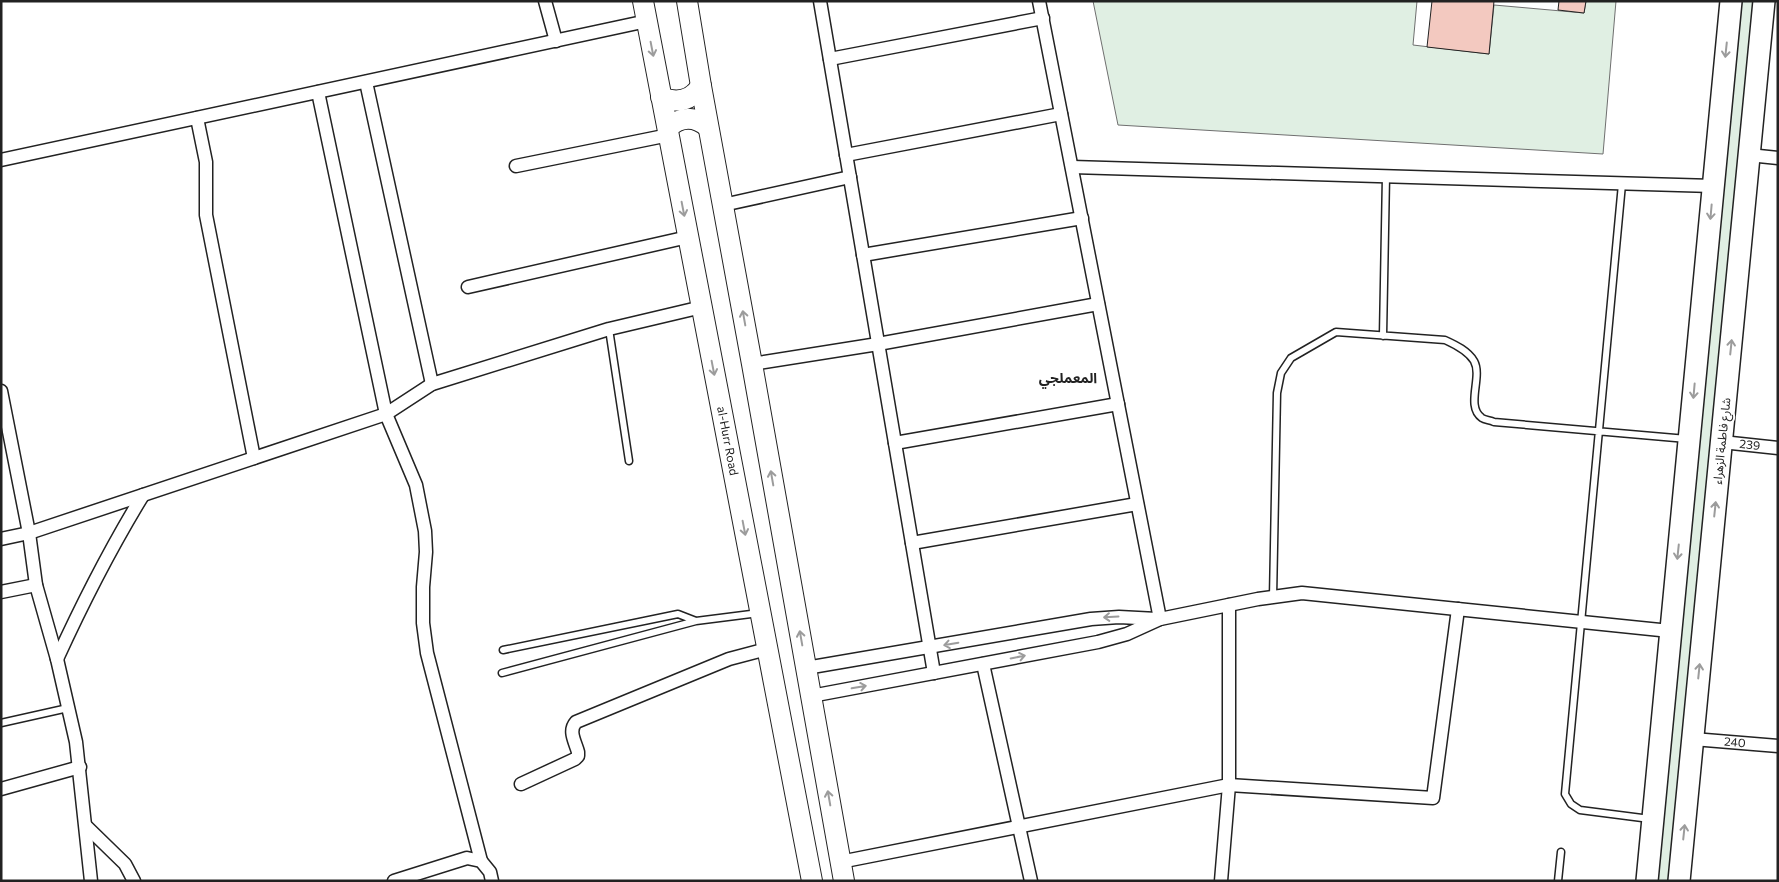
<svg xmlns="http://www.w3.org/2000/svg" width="1779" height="882" font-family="Commissioner,'Noto Sans Arabic',sans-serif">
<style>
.green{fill:#e0efe3;stroke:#6f6f6f}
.building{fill:#f3c9c0;stroke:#222}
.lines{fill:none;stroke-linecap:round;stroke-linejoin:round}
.service-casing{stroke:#222;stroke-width:9}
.minor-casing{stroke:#222;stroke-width:15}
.primary-casing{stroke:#222;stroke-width:22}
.trunk-casing{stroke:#222;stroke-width:24}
.service{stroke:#fff;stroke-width:6}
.minor{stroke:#fff;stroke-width:12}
.primary{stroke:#fff;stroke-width:20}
.trunk{stroke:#fff;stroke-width:21}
.oneway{stroke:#9c9c9c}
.labels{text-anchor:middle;stroke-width:4;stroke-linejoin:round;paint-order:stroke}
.street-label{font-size:12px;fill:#222;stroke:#fff}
.neighbourhood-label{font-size:14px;font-weight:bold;fill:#222;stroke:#fff}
</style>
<rect width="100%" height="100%" fill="#fff"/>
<path class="green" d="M 1093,1 L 1417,1 L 1413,45 L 1489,54 L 1494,5 L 1584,13 L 1586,1 L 1616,1 L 1603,154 L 1118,125 Z
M 1742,1 L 1755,1 L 1672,881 L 1657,881 Z"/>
<path class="building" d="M 1432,1 L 1494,1 L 1489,54 L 1427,47 Z
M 1559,1 L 1586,1 L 1584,13 L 1558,10 Z"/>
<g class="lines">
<g class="service-casing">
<path id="service" d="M 1622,184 L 1565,794 L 1571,804 L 1580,810 L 1650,819
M 609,329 L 629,461
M 1383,336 L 1386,176
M 1273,598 L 1277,393 L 1281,373 L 1291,358 L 1336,332 L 1445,340 C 1456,345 1468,351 1474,361 C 1483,377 1465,406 1482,418 C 1485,420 1490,420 1494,422 L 1687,439
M 503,650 L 678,614 L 696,621
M 502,673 L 696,621 L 759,613
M 1,723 L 68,708
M 1558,881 L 1561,852"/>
</g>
<g class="minor-casing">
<g id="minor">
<path d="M 545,1 L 556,41"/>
<path d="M 820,1 L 934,673"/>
<path d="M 1039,1 L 1160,619"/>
<path d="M 830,59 L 1043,18"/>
<path d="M 366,82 L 432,384"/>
<path d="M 318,92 L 386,414 L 416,485 L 425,531 L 426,552 L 423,587 L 423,623 L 427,653 L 481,861"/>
<path d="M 197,118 L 206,162 L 206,215 L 254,458"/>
<path d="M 846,155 L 1061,114"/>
<path d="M 1749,155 L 1778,158"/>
<path d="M 1,160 L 647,21"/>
<path d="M 516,166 L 669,135"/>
<path d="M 1072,167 L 1713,186"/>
<path d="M 723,205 L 850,177"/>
<path d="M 863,255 L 1082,218"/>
<path d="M 468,287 L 688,237"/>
<path d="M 752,364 L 878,344 L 1098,304"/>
<path d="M 1,391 L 29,533 L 36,585 L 57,659 L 76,742 L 91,881"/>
<path id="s1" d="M 1722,442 L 1778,448"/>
<path d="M 895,443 L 1118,404"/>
<path d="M 1,539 L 29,533 L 386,414 L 432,384 L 609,329 L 702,307"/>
<path d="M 912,543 L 1137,504"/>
<path d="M 1,592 L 36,585"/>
<path d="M 57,659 C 83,602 110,549 143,495"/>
<path d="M 983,664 L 1031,881"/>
<path d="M 806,668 L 1091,619 L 1119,617 L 1157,619"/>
<path d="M 811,696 L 1098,642 L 1127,634 L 1160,619 L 1258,599 L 1302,593 L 1670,631"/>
<path id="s2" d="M 1693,739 L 1778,746"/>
<path d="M 521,784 L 575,759 L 578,756 L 578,752 C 575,741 568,731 576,722 L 729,659 L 767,649"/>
<path d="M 1,789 L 80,767"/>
<path d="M 86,826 L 125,864 L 134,881"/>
<path d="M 840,862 L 1229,785 L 1433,798 L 1458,609"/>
<path d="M 394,881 L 467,858 L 481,861 L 490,872 L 492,881"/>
<path d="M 1221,881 L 1229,785 L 1229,605"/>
</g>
</g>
<g class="primary-casing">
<g id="primary">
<path id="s3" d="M 643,1 L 812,881"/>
<path d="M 687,1 L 701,86 L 752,364 L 844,881"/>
<path d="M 661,97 C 677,104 691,101 701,86"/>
<path d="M 668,128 C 680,116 695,116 708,127"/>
</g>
</g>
<g class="trunk-casing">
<path id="trunk" d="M 1647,881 L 1731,1
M 1679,881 L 1764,1"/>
</g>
<use href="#service" class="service"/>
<use href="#minor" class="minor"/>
<use href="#primary" class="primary"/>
<use href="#trunk" class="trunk"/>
</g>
<defs><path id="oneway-shaft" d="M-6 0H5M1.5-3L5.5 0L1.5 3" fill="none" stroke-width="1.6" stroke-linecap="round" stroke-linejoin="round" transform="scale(1.25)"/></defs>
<g class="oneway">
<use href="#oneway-shaft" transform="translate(652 49) rotate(79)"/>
<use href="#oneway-shaft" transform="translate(1726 50) rotate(96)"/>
<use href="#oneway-shaft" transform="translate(683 209) rotate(79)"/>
<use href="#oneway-shaft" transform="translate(1711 212) rotate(95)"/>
<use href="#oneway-shaft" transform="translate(744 318) rotate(-100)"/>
<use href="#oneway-shaft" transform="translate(1731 347) rotate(-84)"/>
<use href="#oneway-shaft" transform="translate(713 368) rotate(79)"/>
<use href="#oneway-shaft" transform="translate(1694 391) rotate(95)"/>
<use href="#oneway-shaft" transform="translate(772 478) rotate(-100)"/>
<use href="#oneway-shaft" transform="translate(1715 509) rotate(-84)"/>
<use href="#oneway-shaft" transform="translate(744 528) rotate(79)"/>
<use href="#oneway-shaft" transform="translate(1678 552) rotate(96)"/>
<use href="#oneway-shaft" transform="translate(1111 617) rotate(177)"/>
<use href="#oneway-shaft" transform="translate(801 638) rotate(-100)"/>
<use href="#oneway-shaft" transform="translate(951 644) rotate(170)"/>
<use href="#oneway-shaft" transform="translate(1018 657) rotate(-11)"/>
<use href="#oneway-shaft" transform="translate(1699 671) rotate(-84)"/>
<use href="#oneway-shaft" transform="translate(859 687) rotate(-10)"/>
<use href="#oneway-shaft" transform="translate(829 798) rotate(-100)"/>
<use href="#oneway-shaft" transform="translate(1684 832) rotate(-84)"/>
</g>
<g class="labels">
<g class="street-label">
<text dy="4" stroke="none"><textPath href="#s3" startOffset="448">al-Hurr Road</textPath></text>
<text transform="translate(1722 441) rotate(-84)" y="4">شارع فاطمة الزهراء</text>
<text dy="4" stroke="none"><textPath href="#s1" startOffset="28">239</textPath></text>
<text dy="4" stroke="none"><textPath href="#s2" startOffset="42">240</textPath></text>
</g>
<g class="neighbourhood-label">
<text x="1068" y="383">المعملجي</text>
</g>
</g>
<rect width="1779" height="882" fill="none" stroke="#222222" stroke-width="5"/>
</svg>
